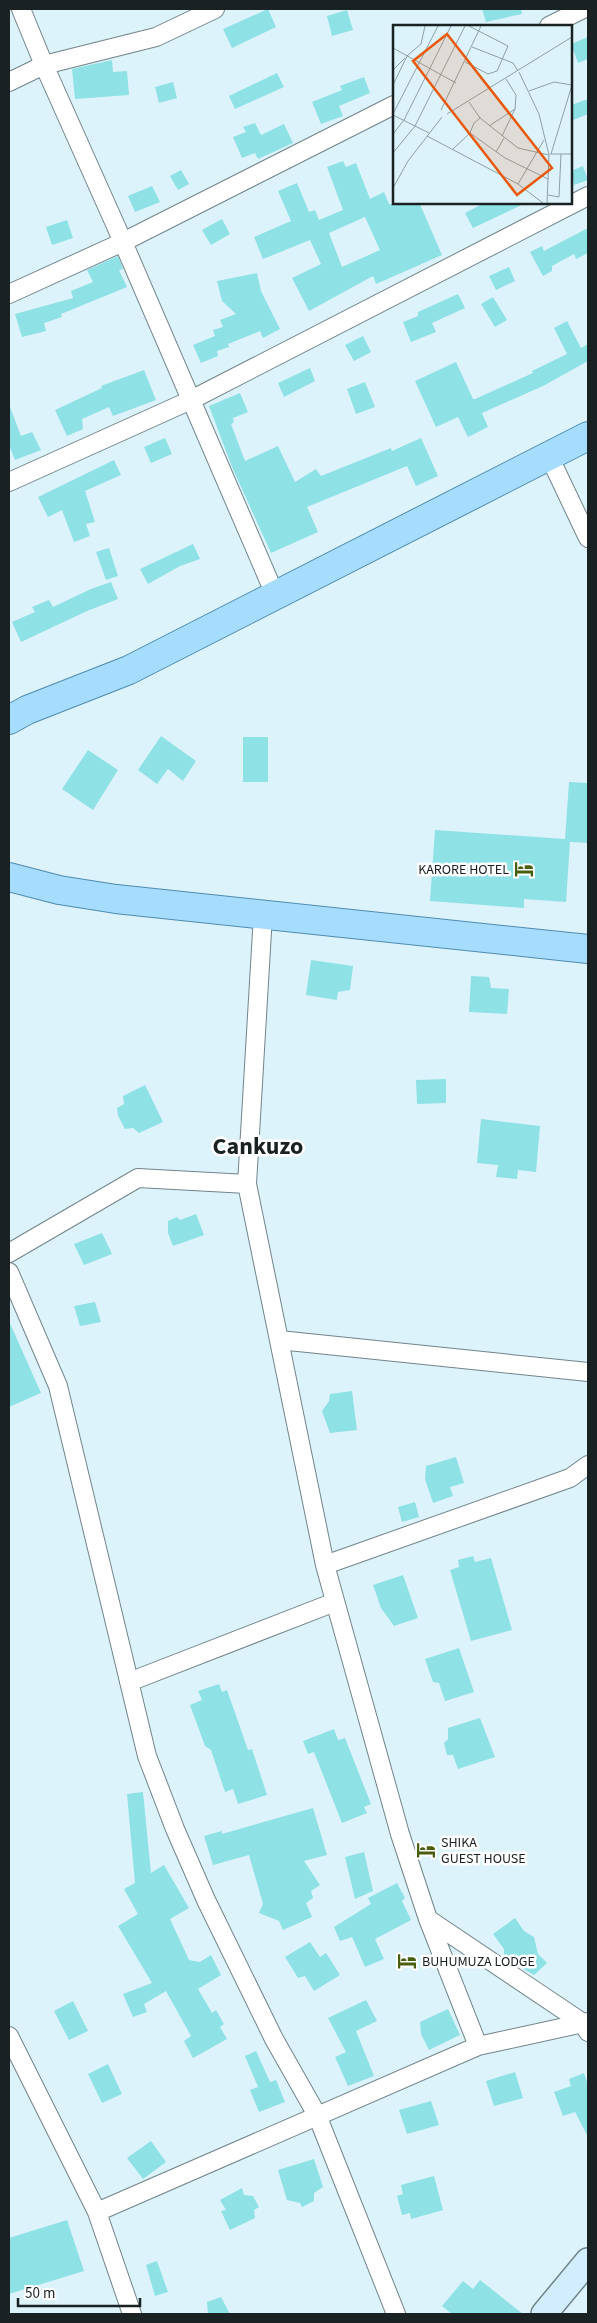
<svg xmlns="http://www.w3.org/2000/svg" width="597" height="2323" font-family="'Source Sans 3',sans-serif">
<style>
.building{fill:#8ee1e5;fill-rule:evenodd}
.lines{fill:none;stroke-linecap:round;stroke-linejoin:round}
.minor-casing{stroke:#70848a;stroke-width:20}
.secondary-casing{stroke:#70848a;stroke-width:28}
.primary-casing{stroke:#4e8bb1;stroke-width:30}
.minor{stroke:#fff;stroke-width:18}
.secondary{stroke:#d2edfe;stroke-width:25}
.primary{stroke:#a6dcfe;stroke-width:28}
.labels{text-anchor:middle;stroke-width:5;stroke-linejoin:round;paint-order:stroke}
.poi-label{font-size:14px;fill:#192123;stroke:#fff;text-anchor:start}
.town-label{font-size:24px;font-weight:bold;fill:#192123;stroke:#fff}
.inset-road{fill:none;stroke:#8f9fa5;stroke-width:1}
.view{fill:#e8590c;fill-opacity:0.15;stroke:#e8590c;stroke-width:2.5}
.inset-edge{fill:none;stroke:#192123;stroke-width:2.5}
</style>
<rect width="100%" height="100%" fill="#ddf3fb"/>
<path class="building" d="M 268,9 L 276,27 L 232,48 L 223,29 Z
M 482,9 L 521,9 L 522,14 L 486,22 Z
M 347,10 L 353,30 L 332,36 L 327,16 Z
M 588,37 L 588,59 L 578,63 L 571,44 Z
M 112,60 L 113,72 L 127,71 L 129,95 L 75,99 L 72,69 Z
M 277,73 L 284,87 L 235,109 L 229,96 Z
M 364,77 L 370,93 L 339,106 L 343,116 L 321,124 L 312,102 L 342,90 L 340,86 Z
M 173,82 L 177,98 L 159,103 L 155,87 Z
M 588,99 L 588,114 L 571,121 L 571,105 Z
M 255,123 L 261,135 L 284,124 L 293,143 L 258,159 L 255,153 L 242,158 L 233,137 L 246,132 L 243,127 Z
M 343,161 L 346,167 L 356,163 L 370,199 L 384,192 L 389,204 L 419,202 L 442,255 L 376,284 L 373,276 L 309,311 L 292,278 L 321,264 L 310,240 L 263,259 L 254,237 L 291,221 L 278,191 L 297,183 L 309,212 L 315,210 L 319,220 L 343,210 L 327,167 ZM 365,217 L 380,250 L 342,267 L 329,233 Z
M 583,166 L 588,180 L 574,185 L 571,171 Z
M 181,170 L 189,184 L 178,190 L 170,176 Z
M 152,186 L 160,202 L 135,212 L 128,196 Z
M 486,202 L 528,202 L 473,228 L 465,213 Z
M 222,219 L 230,234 L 211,245 L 202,230 Z
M 67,220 L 73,238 L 52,245 L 46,227 Z
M 588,228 L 588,253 L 576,259 L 574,254 L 552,266 L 552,271 L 543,276 L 530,252 L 542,246 L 544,251 Z
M 118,256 L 123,269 L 119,270 L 127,287 L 61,314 L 62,317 L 44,323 L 46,331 L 22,337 L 15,314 L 73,298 L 71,291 L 93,282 L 87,270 Z
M 509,267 L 515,281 L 496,290 L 489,276 Z
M 257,273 L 261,291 L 280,329 L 263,338 L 260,331 L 228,344 L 229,347 L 217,351 L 218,356 L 201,363 L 193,345 L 215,336 L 213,330 L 223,327 L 220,320 L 236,314 L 222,301 L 217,281 Z
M 458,294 L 465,308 L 432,323 L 436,332 L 411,342 L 403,322 L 418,316 L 418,312 Z
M 493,297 L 507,320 L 495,327 L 481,304 Z
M 567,321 L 581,348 L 588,344 L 588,361 L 543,386 L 482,413 L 488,427 L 468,437 L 458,417 L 436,427 L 415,381 L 456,362 L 473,399 L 475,399 L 533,373 L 532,371 L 567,354 L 554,328 Z
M 363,336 L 371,352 L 354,361 L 345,345 Z
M 310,368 L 315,381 L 284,397 L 278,383 Z
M 144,370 L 156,400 L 113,416 L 109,407 L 82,419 L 83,429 L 67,436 L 55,410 L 102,388 L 101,386 Z
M 365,382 L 375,407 L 356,414 L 347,389 Z
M 240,393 L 248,412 L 233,418 L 234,422 L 231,424 L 245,461 L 278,446 L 295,482 L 316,469 L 321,476 L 391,448 L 392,451 L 421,438 L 438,476 L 416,486 L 407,466 L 307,507 L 318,532 L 271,553 L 232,467 L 209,406 Z
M 10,407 L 21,436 L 32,432 L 41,450 L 15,460 L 9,445 Z
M 165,438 L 172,454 L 151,463 L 144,447 Z
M 114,460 L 121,475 L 85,491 L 95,522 L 86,524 L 90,536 L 74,542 L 62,510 L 48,517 L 38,497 Z
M 193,544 L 200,559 L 180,566 L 148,584 L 140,569 Z
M 109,548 L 118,576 L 106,580 L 96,552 Z
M 111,582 L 118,599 L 87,611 L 21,642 L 12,622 L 35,612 L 32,607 L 49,600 L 53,607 L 91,589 Z
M 161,736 L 196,761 L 183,781 L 168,769 L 157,784 L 138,770 Z
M 243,737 L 268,737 L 268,782 L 243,782 Z
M 88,750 L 118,770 L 93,810 L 62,789 Z
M 569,782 L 588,783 L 588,843 L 570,842 L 566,902 L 524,899 L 524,908 L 430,901 L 435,830 L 565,839 Z
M 311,960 L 353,966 L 350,990 L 338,992 L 337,1000 L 306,995 Z
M 471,976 L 489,977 L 491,988 L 509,989 L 507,1014 L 469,1012 Z
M 446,1079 L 446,1103 L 417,1104 L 416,1080 Z
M 145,1085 L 163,1122 L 139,1133 L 133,1128 L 125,1129 L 118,1116 L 117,1108 L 124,1104 L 123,1096 Z
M 481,1119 L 540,1126 L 536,1172 L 518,1170 L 517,1179 L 496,1177 L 498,1165 L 477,1163 Z
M 196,1214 L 204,1235 L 173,1246 L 168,1233 L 168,1221 L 177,1217 L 180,1220 Z
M 102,1233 L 112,1254 L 84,1265 L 74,1244 Z
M 95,1302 L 101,1322 L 80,1326 L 74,1306 Z
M 9,1321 L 41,1393 L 9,1407 Z
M 352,1391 L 357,1430 L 330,1433 L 322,1411 L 329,1401 L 330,1394 Z
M 456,1457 L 464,1483 L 450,1487 L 453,1496 L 433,1503 L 425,1479 L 426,1466 Z
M 415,1502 L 419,1517 L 402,1522 L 398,1507 Z
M 473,1556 L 475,1562 L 491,1558 L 512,1630 L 471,1641 L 450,1570 L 459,1567 L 458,1560 Z
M 403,1575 L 418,1618 L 394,1626 L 381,1608 L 373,1585 Z
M 459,1648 L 474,1692 L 445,1701 L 439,1683 L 433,1682 L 425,1659 Z
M 219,1684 L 222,1692 L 227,1690 L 248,1750 L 252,1749 L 267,1795 L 238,1804 L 233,1789 L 225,1792 L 211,1750 L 205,1746 L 190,1705 L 202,1700 L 198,1691 Z
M 480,1718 L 495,1757 L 458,1769 L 453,1755 L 447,1755 L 444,1743 L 448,1739 L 448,1728 Z
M 334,1729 L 338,1740 L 345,1738 L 371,1804 L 364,1807 L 367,1813 L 342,1823 L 314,1752 L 308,1754 L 303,1741 Z
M 143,1792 L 151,1873 L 164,1865 L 189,1908 L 170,1919 L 189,1960 L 200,1962 L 211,1955 L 221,1975 L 198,1989 L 212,2013 L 216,2010 L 224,2024 L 220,2027 L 227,2039 L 193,2058 L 184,2041 L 191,2036 L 166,1991 L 144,2004 L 147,2012 L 133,2017 L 123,1994 L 152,1983 L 118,1926 L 138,1914 L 124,1889 L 135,1883 L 127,1794 Z
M 313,1808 L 327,1855 L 304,1861 L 320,1885 L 311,1891 L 313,1898 L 306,1903 L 312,1917 L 283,1930 L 279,1921 L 259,1913 L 263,1904 L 249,1855 L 213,1865 L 204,1836 L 222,1831 L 222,1834 Z
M 364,1852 L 373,1891 L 355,1899 L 345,1857 Z
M 397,1883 L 405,1898 L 402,1901 L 411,1920 L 375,1939 L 384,1959 L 365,1967 L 352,1937 L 340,1941 L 334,1927 L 371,1904 L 368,1898 Z
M 515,1918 L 524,1931 L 534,1937 L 538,1954 L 547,1963 L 534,1975 L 504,1958 L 504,1949 L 493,1934 Z
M 310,1942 L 320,1957 L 326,1953 L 340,1975 L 314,1991 L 305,1976 L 298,1978 L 285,1957 Z
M 366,2000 L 377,2021 L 356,2031 L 374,2076 L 348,2086 L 335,2057 L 346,2052 L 328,2018 Z
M 73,2001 L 88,2031 L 69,2040 L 54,2011 Z
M 448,2009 L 460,2035 L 429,2050 L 421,2034 L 420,2022 Z
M 256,2051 L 270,2082 L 276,2080 L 285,2102 L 259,2112 L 250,2090 L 258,2087 L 245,2056 Z
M 108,2064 L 122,2094 L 102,2103 L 88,2074 Z
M 515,2072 L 523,2098 L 494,2106 L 486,2081 Z
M 584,2073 L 588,2085 L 588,2137 L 575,2112 L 563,2116 L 554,2092 L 571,2086 L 569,2079 Z
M 431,2101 L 439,2125 L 407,2134 L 399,2110 Z
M 151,2141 L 166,2162 L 143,2179 L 127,2158 Z
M 314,2159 L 323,2187 L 314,2193 L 314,2201 L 302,2207 L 300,2203 L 287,2200 L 278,2170 Z
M 434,2176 L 443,2210 L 411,2219 L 410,2213 L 402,2215 L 397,2196 L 403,2194 L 401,2185 Z
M 242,2188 L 244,2195 L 253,2196 L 259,2207 L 254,2210 L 255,2218 L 230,2230 L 221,2211 L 226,2210 L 220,2200 Z
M 67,2220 L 84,2271 L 9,2294 L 9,2238 Z
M 157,2261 L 168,2292 L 155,2296 L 146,2265 Z
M 480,2280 L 523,2314 L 452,2314 L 442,2306 L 463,2281 L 473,2289 Z
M 221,2297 L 230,2314 L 208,2314 L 207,2302 Z"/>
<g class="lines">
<g class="minor-casing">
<path id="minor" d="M 21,9 L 44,65 L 123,242 L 276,597
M 549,26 L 583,9
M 9,82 L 44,65 L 156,37 L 215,9
M 9,294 L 123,242 L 394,105
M 549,456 L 588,538
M 9,482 L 191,400 L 588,196
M 263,915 L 247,1184 L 325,1565 L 400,1834 L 428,1919 L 583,2023 L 588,2032
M 9,1253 L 138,1178 L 247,1184
M 9,1272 L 58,1386 L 147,1756 L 175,1829 L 206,1900 L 274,2039 L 317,2115 L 396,2314
M 279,1340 L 588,1372
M 325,1565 L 570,1478 L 588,1465
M 129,1682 L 335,1602
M 428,1919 L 478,2046
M 9,2036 L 97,2212 L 132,2314
M 97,2212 L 478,2046 L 588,2022"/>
</g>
<g class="secondary-casing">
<path id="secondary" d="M 544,2314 L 588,2261"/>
</g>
<g class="primary-casing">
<path id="primary" d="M 9,720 L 27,710 L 129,670 L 588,436
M 9,877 L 59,890 L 116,899 L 588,949"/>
</g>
<use href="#minor" class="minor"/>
<use href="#secondary" class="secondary"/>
<use href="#primary" class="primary"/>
</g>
<defs>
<g id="hotel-bare" transform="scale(1.5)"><path d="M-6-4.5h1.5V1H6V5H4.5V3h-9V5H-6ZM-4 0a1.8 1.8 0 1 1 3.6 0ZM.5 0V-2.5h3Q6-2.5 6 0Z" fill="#475f0c" stroke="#fff" stroke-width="2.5" paint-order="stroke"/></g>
</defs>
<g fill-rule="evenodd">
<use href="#hotel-bare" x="524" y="869"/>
<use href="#hotel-bare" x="426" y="1850"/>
<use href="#hotel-bare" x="407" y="1961"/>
</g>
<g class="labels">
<g class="poi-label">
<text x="509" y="874" text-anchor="end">KARORE HOTEL</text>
<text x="441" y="1847">SHIKA<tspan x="441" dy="16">GUEST HOUSE</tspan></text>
<text x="422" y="1966">BUHUMUZA LODGE</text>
</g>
<g class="town-label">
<text x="258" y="1154">Cankuzo</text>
</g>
</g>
<g transform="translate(393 25)">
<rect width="179" height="179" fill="#ddf3fb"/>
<path class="inset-road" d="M 79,22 L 120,38 L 125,46M 0,23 L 63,58M 72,37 L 95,49 L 104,46 L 115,21 L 76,1M 0,45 L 12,33M 126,47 L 146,89 L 156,130 L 154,178M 0,60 L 14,31 L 28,19 L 32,1M 136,66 L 161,57 L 179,60M 76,77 L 87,93 L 125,123 L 156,130M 48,85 L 88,1M 0,89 L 45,1M 54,89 L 179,12M 0,90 L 36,108M 96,101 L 122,84M 77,108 L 81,98 L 87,93M 0,109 L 11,95 L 58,1M 34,111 L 125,159 L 150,178M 109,111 L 122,84 L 123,70 L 113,54M 59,125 L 77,108 L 112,133 L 155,154M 103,127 L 111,113M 0,128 L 22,101 L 72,1M 157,129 L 179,129M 158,129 L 179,60M 125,159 L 151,115M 0,163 L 15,136 L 49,92M 155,170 L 166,172 L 168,129"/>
<path class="view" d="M 54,9 L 159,143 L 124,170 L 20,36 Z"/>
<rect width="179" height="179" class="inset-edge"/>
</g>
<rect width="597" height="2323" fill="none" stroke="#192123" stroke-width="20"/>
<path d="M18 2298v8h122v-8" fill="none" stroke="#192123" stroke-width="2.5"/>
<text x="25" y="2298" font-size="15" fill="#192123" stroke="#ffffff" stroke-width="4" paint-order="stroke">50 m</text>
</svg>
